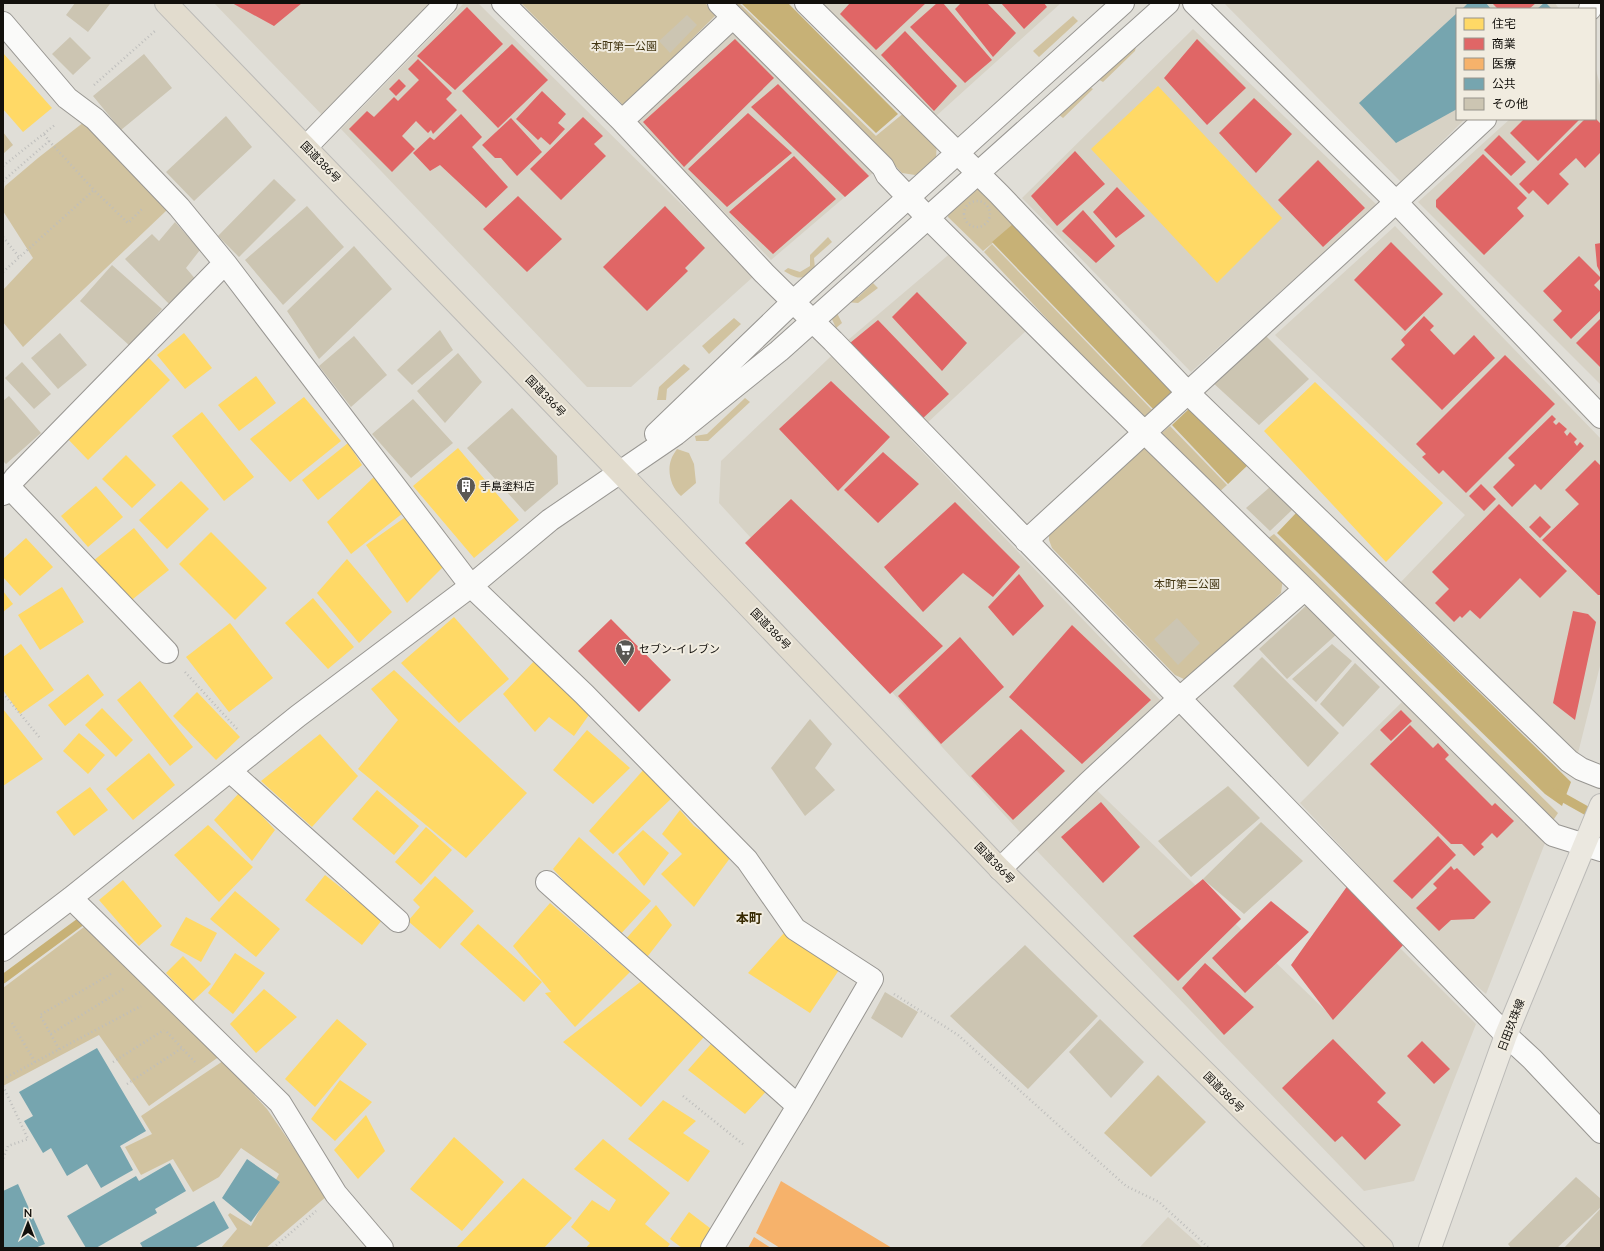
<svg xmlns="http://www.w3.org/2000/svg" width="1604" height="1251" font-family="Lato,'Noto Sans JP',sans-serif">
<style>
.built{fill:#d7d2c5}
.green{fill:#d1c3a0}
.water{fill:#c7b176}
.homes{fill:#ffd966}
.shops{fill:#e06666}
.health{fill:#f6b26b}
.public{fill:#76a5af}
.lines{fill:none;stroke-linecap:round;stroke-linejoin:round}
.stream{stroke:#c7b176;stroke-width:9}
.building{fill:#ccc5b2}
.minor-casing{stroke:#989692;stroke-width:24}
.major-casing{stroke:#bbbab7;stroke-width:24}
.highway-casing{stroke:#bbbab7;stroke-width:24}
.path{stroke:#bebebc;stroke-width:2.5;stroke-dasharray:1 3;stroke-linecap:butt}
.minor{stroke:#fafaf9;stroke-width:22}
.major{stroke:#ebe8e0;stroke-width:22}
.highway{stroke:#e2dcce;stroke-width:22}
.labels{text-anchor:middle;stroke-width:4;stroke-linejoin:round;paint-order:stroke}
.park-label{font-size:11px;fill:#413411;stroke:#f1ece0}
.street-label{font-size:11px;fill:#12100c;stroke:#f1ece0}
.poi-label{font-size:11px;fill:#12100c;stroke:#f1ece0;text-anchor:start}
.quarter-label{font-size:13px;font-weight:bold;fill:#372900;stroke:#f1ece0}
</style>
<rect width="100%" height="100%" fill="#e0ded7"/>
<path class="built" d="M 214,3 L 440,3 L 327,120 Z
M 464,3 L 478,3 L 754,276 L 631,387 L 587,387 L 341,129 Z
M 819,3 L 1061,3 L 935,117 Z
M 1226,3 L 1555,3 L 1559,9 L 1457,9 L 1457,119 L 1465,119 L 1401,182 L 1225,4 Z
M 734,29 L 874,172 L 771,260 L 635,121 Z
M 1193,29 L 1377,205 L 1191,372 L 1022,198 Z
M 1595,66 L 1601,89 L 1601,385 L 1418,202 L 1510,119 L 1595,119 Z
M 1395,226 L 1601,439 L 1601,662 L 1577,757 L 1399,584 L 1465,515 L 1275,335 Z
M 953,251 L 1029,328 L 910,439 L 1161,701 L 1081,775 L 1326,1011 L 1393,941 L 1476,1024 L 1414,1181 L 1364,1191 L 1039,853 L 719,503 L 721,461 L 848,340 Z
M 1403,701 L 1545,843 L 1486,994 L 1453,966 L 1300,803 Z
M 1168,1217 L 1203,1248 L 1139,1248 Z"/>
<path class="green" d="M 521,3 L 705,3 L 717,14 L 624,106 Z
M 727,3 L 739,3 L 876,136 L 868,142 Z
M 1073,16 L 1078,21 L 1039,57 L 1033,51 Z
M 1137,42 L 1135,51 L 1103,82 L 1096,78 Z
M 1088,86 L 1093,89 L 1063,118 L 1058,114 Z
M 905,112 L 937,138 L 936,159 L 922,172 L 915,175 L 902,173 L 871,140 Z
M 84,122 L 167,210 L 23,347 L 3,322 L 3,290 L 33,258 L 3,211 L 3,194 L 5,186 L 38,158 Z
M 3,132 L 13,145 L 3,154 Z
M 971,183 L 1020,220 L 983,251 L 948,217 L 950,202 Z
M 828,237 L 832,242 L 814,258 L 815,269 C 801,280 799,280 784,271 L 788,268 L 800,272 L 810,266 L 810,255 Z
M 992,244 L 1154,412 L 1143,421 L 984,252 Z
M 873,283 L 878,288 L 858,303 L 846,302 L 838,309 L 838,315 L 842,323 L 836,328 L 831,317 L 845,296 L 858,297 Z
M 734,318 L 741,324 L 709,354 L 702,346 Z
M 684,364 L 690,369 L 667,389 L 666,400 L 657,400 L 659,387 Z
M 745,398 L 750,402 L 708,441 L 696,441 L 695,436 L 707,434 Z
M 1170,426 L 1227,485 L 1217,494 L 1158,436 Z
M 677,449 L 689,453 L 694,464 L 696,483 L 681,496 C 671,488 667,471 671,460 C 672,456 675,452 677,449 Z
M 1137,449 L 1150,449 L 1283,578 L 1281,593 L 1192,678 L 1186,680 L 1175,675 L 1052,548 L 1049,540 L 1049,535 Z
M 1274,534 L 1558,813 L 1552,822 L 1265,541 Z
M 88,924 L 220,1056 L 149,1106 L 99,1035 L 3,1086 L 3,988 Z
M 223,1061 L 267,1109 L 327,1196 L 266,1248 L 221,1248 L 237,1229 L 228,1215 L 230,1213 L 251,1226 L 279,1174 L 241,1148 L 219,1177 L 193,1192 L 173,1159 L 141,1175 L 125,1147 L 152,1134 L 141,1116 Z
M 1158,1075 L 1206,1122 L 1151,1177 L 1104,1133 Z"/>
<path class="water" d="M 741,3 L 788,3 L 898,114 L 876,133 Z
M 1013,224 L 1177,390 L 1155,411 L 992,242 Z
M 1192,406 L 1249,464 L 1228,484 L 1172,425 Z
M 1296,513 L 1571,782 L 1562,806 L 1545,794 L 1277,533 Z"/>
<path class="homes" d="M 3,53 L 52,108 L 23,132 L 3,109 Z
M 1158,86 L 1282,218 L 1217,283 L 1091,149 Z
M 184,333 L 212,368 L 185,389 L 157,355 Z
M 147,356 L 170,380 L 88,460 L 65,436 Z
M 256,376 L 276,403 L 239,431 L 218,405 Z
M 1315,382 L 1443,503 L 1386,562 L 1264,431 Z
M 304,397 L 341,441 L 290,482 L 250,439 Z
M 202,412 L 254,477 L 224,501 L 172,436 Z
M 348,443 L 362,465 L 318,500 L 302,480 Z
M 458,448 L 519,520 L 474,558 L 413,486 Z
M 126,455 L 156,485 L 132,508 L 102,479 Z
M 375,476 L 403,513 L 351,554 L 327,522 Z
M 181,481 L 209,509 L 167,549 L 139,520 Z
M 96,486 L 123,517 L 88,547 L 61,516 Z
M 407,516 L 445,565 L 407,603 L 366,545 Z
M 134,528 L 169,570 L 128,603 L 93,561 Z
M 211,532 L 267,588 L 235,620 L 179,564 Z
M 26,538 L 53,567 L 20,596 L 3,577 L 3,559 Z
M 347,559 L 392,612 L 359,643 L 317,593 Z
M 62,587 L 84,622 L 40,650 L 18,615 Z
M 3,591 L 13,604 L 3,612 Z
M 313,598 L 354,647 L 328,669 L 285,623 Z
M 454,617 L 509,679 L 459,723 L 401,663 Z
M 230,623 L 273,678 L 229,712 L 186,657 Z
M 21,644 L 54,690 L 20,714 L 3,690 L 3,657 Z
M 537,658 L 591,712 L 574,736 L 549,717 L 535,732 L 503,694 Z
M 394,670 L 527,793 L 466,858 L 358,769 L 398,720 L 371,689 Z
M 88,674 L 104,695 L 65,726 L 48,705 Z
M 140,681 L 193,747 L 170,766 L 117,700 Z
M 197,692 L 240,737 L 216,760 L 173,716 Z
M 102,708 L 133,740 L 116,757 L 85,725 Z
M 3,709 L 43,759 L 3,786 Z
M 587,730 L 630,768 L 593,804 L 553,770 Z
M 79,733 L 105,755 L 88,774 L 63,751 Z
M 320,734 L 358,776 L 312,827 L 261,781 Z
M 149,753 L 175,785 L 133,820 L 106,789 Z
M 645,768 L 674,796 L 613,854 L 589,831 Z
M 90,787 L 108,810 L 74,836 L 56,812 Z
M 377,790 L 419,826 L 394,855 L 352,819 Z
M 240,792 L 275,830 L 252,861 L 214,820 Z
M 680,810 L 694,826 L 733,854 L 694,907 L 661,874 L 682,854 L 662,834 Z
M 208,825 L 253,867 L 219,902 L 174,855 Z
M 426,827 L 452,850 L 421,885 L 395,862 Z
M 643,830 L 669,853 L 644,886 L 618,854 Z
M 579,837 L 651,901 L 617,938 L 553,869 Z
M 325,875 L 382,920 L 362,945 L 305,900 Z
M 435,876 L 474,911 L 440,949 L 408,921 L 420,907 L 413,900 Z
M 123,880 L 162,926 L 139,946 L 99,900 Z
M 235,891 L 280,929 L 256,957 L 210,919 Z
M 550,903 L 630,972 L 575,1027 L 545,993 L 551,992 L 513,946 Z
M 656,905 L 672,925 L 644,961 L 624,941 Z
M 186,917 L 217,933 L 201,962 L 170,945 Z
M 478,924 L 542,982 L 524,1002 L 460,944 Z
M 784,933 L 839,970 L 810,1013 L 748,973 Z
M 235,953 L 265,973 L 233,1014 L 208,993 Z
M 183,956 L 211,984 L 193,1001 L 166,973 Z
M 648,976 L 711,1029 L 641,1107 L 563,1042 Z
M 264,989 L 297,1017 L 256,1053 L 230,1024 Z
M 337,1019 L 367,1044 L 315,1107 L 285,1079 Z
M 718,1036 L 773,1084 L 745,1114 L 688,1070 Z
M 340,1080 L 372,1102 L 335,1141 L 311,1119 Z
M 663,1100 L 696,1121 L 683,1133 L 710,1151 L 688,1182 L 628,1139 Z
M 366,1115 L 385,1151 L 358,1179 L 334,1150 Z
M 454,1137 L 504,1182 L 462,1231 L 410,1189 Z
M 603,1139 L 670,1193 L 645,1224 L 670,1244 L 667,1248 L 586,1248 L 590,1243 L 571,1227 L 592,1200 L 609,1211 L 616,1200 L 574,1169 Z
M 523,1178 L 572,1218 L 544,1248 L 456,1248 Z
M 689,1212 L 719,1235 L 711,1248 L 682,1248 L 670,1239 Z"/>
<path class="shops" d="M 232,3 L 302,3 L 274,26 Z
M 850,3 L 926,3 L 876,50 L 840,14 Z
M 937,3 L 943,3 L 992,60 L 965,83 L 910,27 Z
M 961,3 L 987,3 L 1016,33 L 993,57 L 955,9 Z
M 1001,3 L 1044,3 L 1047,7 L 1024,29 Z
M 1492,3 L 1536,3 L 1529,9 L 1498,9 Z
M 467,7 L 503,44 L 455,90 L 417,56 Z
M 905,31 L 957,86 L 934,111 L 881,55 Z
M 735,39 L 774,78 L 684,167 L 643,122 Z
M 1197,39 L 1246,88 L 1207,125 L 1164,78 Z
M 512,44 L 548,80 L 498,128 L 462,91 Z
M 418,59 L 452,93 L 446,99 L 457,110 L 433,134 L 431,130 L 428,133 L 416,121 L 402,136 L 415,149 L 392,172 L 349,129 L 367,111 L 374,117 L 394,97 L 398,101 L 419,80 L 408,69 Z
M 399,79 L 406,86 L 396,96 L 389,89 Z
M 778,84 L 869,176 L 845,197 L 751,107 Z
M 542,91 L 566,114 L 558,123 L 565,129 L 550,145 L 541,137 L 538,140 L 516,119 Z
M 1254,98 L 1292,134 L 1256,173 L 1219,133 Z
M 748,113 L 792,153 L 727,207 L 688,169 Z
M 461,114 L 482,137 L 472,147 L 508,187 L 486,208 L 440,165 L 430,171 L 413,153 L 430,137 L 434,140 Z
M 583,117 L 603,136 L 594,144 L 606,156 L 561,200 L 530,169 Z
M 511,118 L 542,152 L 517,176 L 501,158 L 495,158 L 482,145 Z
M 1595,118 L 1601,124 L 1601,152 L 1585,168 L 1576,158 L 1559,174 L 1569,184 L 1548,205 L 1533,190 L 1529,194 L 1519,184 L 1585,119 L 1595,119 Z
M 1524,119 L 1580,119 L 1538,161 L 1510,133 Z
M 1499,135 L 1526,162 L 1511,176 L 1484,150 Z
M 1075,151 L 1105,184 L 1057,226 L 1031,196 Z
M 1483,154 L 1527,198 L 1517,208 L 1524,216 L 1484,255 L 1436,207 L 1436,200 Z
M 794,156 L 836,199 L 773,254 L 729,212 Z
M 1318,160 L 1365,208 L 1323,247 L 1278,200 Z
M 1117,187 L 1145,216 L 1116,238 L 1093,212 Z
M 518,196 L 562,239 L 527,272 L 483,229 Z
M 665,206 L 705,248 L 685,268 L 688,271 L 647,311 L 603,267 Z
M 1083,210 L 1115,246 L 1096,263 L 1062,231 Z
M 1391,242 L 1443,294 L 1405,331 L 1354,280 Z
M 1601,243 L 1601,274 L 1597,266 L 1595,244 Z
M 1579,256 L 1601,278 L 1594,285 L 1601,292 L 1601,310 L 1571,339 L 1553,320 L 1562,311 L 1543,291 Z
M 917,292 L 967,343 L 942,371 L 892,317 Z
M 1424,316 L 1434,326 L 1430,330 L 1454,355 L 1474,335 L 1495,358 L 1442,410 L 1391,359 L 1405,345 L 1401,340 Z
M 1601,318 L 1601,368 L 1576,343 Z
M 878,320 L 949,394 L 921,420 L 850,343 Z
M 1505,355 L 1555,404 L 1466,493 L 1443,470 L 1439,474 L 1422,457 L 1426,454 L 1416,444 Z
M 831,381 L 890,437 L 838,491 L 779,429 Z
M 1552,415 L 1556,419 L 1553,422 L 1556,425 L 1559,422 L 1567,429 L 1564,432 L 1567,436 L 1570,432 L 1577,439 L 1574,442 L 1577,446 L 1580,442 L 1584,446 L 1541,490 L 1535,484 L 1512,507 L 1493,487 L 1515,465 L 1508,458 Z
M 883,452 L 919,484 L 878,523 L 844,490 Z
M 1595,460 L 1601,466 L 1601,595 L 1598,595 L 1542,540 L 1579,504 L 1565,490 Z
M 1481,484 L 1496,499 L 1484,511 L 1469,496 Z
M 791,499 L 943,646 L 890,694 L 745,543 Z
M 955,502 L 1020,567 L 993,597 L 963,573 L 923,612 L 884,567 Z
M 1499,504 L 1567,571 L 1540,598 L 1520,578 L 1480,619 L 1470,610 L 1462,618 L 1460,616 L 1454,622 L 1435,603 L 1449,589 L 1432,572 Z
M 1540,516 L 1551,527 L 1540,538 L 1529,527 Z
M 1019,574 L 1044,606 L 1013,636 L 988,607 Z
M 1573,611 L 1588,614 L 1596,622 L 1575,720 L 1553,703 Z
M 611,619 L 671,680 L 639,712 L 578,651 Z
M 1072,625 L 1151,700 L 1082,764 L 1009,697 Z
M 960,637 L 1004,687 L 941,744 L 898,696 Z
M 1401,710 L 1412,721 L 1391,741 L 1380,730 Z
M 1410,725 L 1433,748 L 1438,743 L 1449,755 L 1445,759 L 1492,806 L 1495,803 L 1514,821 L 1497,838 L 1492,833 L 1481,844 L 1484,847 L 1474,856 L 1462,844 L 1451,844 L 1370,764 Z
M 1021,729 L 1065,771 L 1013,820 L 971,776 Z
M 1101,802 L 1140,847 L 1103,883 L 1061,837 Z
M 1438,836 L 1456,855 L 1412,899 L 1393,881 Z
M 1451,866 L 1454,870 L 1457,868 L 1491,902 L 1474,919 L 1451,920 L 1439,931 L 1416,908 L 1437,888 L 1433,884 Z
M 1203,879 L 1241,919 L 1178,981 L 1133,936 Z
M 1348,885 L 1406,942 L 1333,1020 L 1291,965 Z
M 1271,901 L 1309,932 L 1245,993 L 1212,958 Z
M 1205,963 L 1254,1007 L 1224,1035 L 1182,988 Z
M 1333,1039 L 1386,1093 L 1377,1102 L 1401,1125 L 1365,1160 L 1342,1136 L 1335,1142 L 1282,1088 Z
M 1422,1041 L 1450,1069 L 1434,1084 L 1407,1056 Z"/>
<path class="health" d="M 781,1181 L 892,1248 L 780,1248 L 756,1233 Z
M 754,1237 L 771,1248 L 748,1248 Z"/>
<path class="public" d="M 1468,3 L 1486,3 L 1491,9 L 1462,9 Z
M 1544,3 L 1546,3 L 1552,9 L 1537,9 Z
M 1457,13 L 1457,109 L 1396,143 L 1359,103 Z
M 97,1048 L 146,1131 L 120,1146 L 133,1170 L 101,1188 L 87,1164 L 67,1176 L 51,1148 L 43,1153 L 24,1121 L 33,1116 L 19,1092 Z
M 247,1159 L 280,1182 L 251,1222 L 222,1198 Z
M 170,1163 L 186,1191 L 155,1209 L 157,1213 L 96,1248 L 86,1248 L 67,1216 L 136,1176 L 139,1181 Z
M 18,1184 L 45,1244 L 35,1248 L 3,1248 L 3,1191 Z
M 214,1201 L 229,1228 L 194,1248 L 143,1248 L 140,1243 Z"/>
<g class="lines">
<path class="stream" d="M 1555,793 L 1596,816
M 3,979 L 83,920"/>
</g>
<path class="building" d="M 75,3 L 109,3 L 110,4 L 88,32 L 66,15 Z
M 687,15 L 697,25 L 670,53 L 659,41 Z
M 70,37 L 91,58 L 73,75 L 52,54 Z
M 144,54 L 172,88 L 121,130 L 93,96 Z
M 226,116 L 252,147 L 194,201 L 166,172 Z
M 274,179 L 296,200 L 239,257 L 218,236 Z
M 307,206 L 344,247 L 283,305 L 245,260 Z
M 175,222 L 200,250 L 186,268 L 197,281 L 172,307 L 125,259 L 152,234 L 159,241 Z
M 354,246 L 392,289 L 319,359 L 287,311 Z
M 112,265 L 162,309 L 130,346 L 80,301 Z
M 440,330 L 453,350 L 412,385 L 397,370 Z
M 60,333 L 87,365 L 58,389 L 31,358 Z
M 1264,334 L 1309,379 L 1259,425 L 1211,381 Z
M 354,336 L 387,375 L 351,407 L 319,366 Z
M 458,353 L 482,382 L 445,423 L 417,391 Z
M 22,362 L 51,394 L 34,409 L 5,378 Z
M 9,396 L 41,433 L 6,464 L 3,461 L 3,401 Z
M 413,399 L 453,443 L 411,478 L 372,434 Z
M 512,408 L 557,456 L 558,484 L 525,512 L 467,448 Z
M 1270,487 L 1293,509 L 1270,531 L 1246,508 Z
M 1309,603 L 1338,633 L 1287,679 L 1259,649 Z
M 1177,618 L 1200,643 L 1178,665 L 1154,639 Z
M 1332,644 L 1352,661 L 1316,702 L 1292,679 Z
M 1262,657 L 1339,733 L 1308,767 L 1233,686 Z
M 1355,663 L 1380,687 L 1343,727 L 1320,704 Z
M 810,719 L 832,744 L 815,768 L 835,790 L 805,816 L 771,768 Z
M 1228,786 L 1260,818 L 1191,877 L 1158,841 Z
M 1261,822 L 1303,861 L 1244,914 L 1203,879 Z
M 1025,945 L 1098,1016 L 1028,1089 L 950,1016 Z
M 885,992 L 918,1012 L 902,1038 L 871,1018 Z
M 1100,1019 L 1144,1062 L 1111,1098 L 1069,1052 Z
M 1576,1177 L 1601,1199 L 1601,1207 L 1557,1248 L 1511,1248 L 1508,1244 Z
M 1601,1208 L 1601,1248 L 1564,1248 Z"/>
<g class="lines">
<g class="minor-casing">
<path id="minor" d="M 503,3 L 622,121 L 764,273 L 833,341 L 1506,1035 L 1532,1059 L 1601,1132
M 719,3 L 883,167 L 887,175 L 928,218 L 1095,384 L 1305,589 L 1553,835 L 1601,850
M 806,3 L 999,194 L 1188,393 L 1569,761 L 1581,769 L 1601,777
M 1194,3 L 1396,202 L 1601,417
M 1590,9 L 1592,3
M 3,23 L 67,98 L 95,119 L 179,207 L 225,263 L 471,586 L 584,694 L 747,860 L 795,929 L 872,979 L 798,1106 L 712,1248
M 622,121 L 733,17
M 306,147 L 446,3
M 656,434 L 794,301 L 1123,3
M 9,487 L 167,652
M 3,494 L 15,478 L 225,263
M 1026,541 L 1396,202 L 1485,119
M 230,771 L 398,921
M 1000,869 L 1088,783 L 1180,698 L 1305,589
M 547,882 L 798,1106
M 71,898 L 280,1103 L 336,1194 L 382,1248
M 3,950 L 71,898 L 298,716 L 471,586 L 550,520 L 676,434 L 779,351 L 1168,3"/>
</g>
<g class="major-casing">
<path id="major" d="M 1430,1248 L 1506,1035 L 1601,805"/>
</g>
<g class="highway-casing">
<path id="highway" d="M 166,3 L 663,517 L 1000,869 L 1382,1248"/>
</g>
<path class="path" d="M 94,85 L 155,31
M 49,141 L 94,190
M 3,166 L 56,124
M 3,181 L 49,141 L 44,134
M964 214a13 13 0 1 1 26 0a13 13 0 1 1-26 0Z
M 3,237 L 19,257
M 3,272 L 94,190 L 128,223 L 143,208
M 185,672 L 238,730
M 3,693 L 40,738
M 894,994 L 958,1035 L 1126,1186 L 1159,1202 L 1209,1248
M 12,1023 L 35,1062
M 167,1032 L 195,1062
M 51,1034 L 125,988
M 59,1049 L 40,1015 L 111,974
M 113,1062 L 164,1030
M 3,1079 L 141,1006
M 127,1084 L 182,1048
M 3,1086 L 28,1139 L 8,1146 L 3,1159
M 683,1096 L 744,1145
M 273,1248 L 316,1211"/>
<use href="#minor" class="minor"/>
<use href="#major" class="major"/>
<use href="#highway" class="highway"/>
</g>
<defs>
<g id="building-pin" transform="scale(1)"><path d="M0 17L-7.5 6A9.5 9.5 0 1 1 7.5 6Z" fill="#5a5853" stroke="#f1ece0"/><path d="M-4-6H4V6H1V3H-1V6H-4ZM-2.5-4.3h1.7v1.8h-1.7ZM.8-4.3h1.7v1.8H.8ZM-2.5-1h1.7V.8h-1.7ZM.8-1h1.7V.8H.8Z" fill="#fff"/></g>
<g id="supermarket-pin" transform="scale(1)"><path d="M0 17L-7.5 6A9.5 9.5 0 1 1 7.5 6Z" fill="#5a5853" stroke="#f1ece0"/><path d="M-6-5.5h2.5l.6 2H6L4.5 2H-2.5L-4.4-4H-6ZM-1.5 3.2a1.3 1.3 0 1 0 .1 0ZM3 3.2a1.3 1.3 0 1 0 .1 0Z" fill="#fff"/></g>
</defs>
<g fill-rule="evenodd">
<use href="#building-pin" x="466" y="486"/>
<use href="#supermarket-pin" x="625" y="649"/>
</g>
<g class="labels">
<g class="park-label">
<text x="624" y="50">本町第一公園</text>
<text x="1187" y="588">本町第二公園</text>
</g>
<g class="street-label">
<text transform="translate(321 162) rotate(46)" y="4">国道386号</text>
<text transform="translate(546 396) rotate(46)" y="4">国道386号</text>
<text transform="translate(771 629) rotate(46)" y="4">国道386号</text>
<text transform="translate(995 863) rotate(46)" y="4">国道386号</text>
<text transform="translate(1511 1025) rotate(-69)" y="4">日田玖珠線</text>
<text transform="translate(1224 1092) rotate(45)" y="4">国道386号</text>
</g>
<g class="poi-label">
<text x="480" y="490">手島塗料店</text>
<text x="639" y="653">セブン-イレブン</text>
</g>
<g class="quarter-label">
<text x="749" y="923">本町</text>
</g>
</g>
<rect width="1604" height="1251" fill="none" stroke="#12100c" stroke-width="8"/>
<rect x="1456" y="8" width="140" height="112" fill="#f1ece0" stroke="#98948b"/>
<rect x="1464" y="18" width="20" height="12" fill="#ffd966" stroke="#98948b"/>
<text x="1492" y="28" font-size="12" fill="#12100c">住宅</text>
<rect x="1464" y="38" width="20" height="12" fill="#e06666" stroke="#98948b"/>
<text x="1492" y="48" font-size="12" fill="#12100c">商業</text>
<rect x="1464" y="58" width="20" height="12" fill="#f6b26b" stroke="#98948b"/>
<text x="1492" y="68" font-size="12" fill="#12100c">医療</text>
<rect x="1464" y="78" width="20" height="12" fill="#76a5af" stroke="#98948b"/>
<text x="1492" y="88" font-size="12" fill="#12100c">公共</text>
<rect x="1464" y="98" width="20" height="12" fill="#ccc5b2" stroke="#98948b"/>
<text x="1492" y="108" font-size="12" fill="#12100c">その他</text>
<g transform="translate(28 1223)" stroke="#f1ece0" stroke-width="3" paint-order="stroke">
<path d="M0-3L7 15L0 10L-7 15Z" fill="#12100c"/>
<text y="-6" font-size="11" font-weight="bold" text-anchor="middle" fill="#12100c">N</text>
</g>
</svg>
